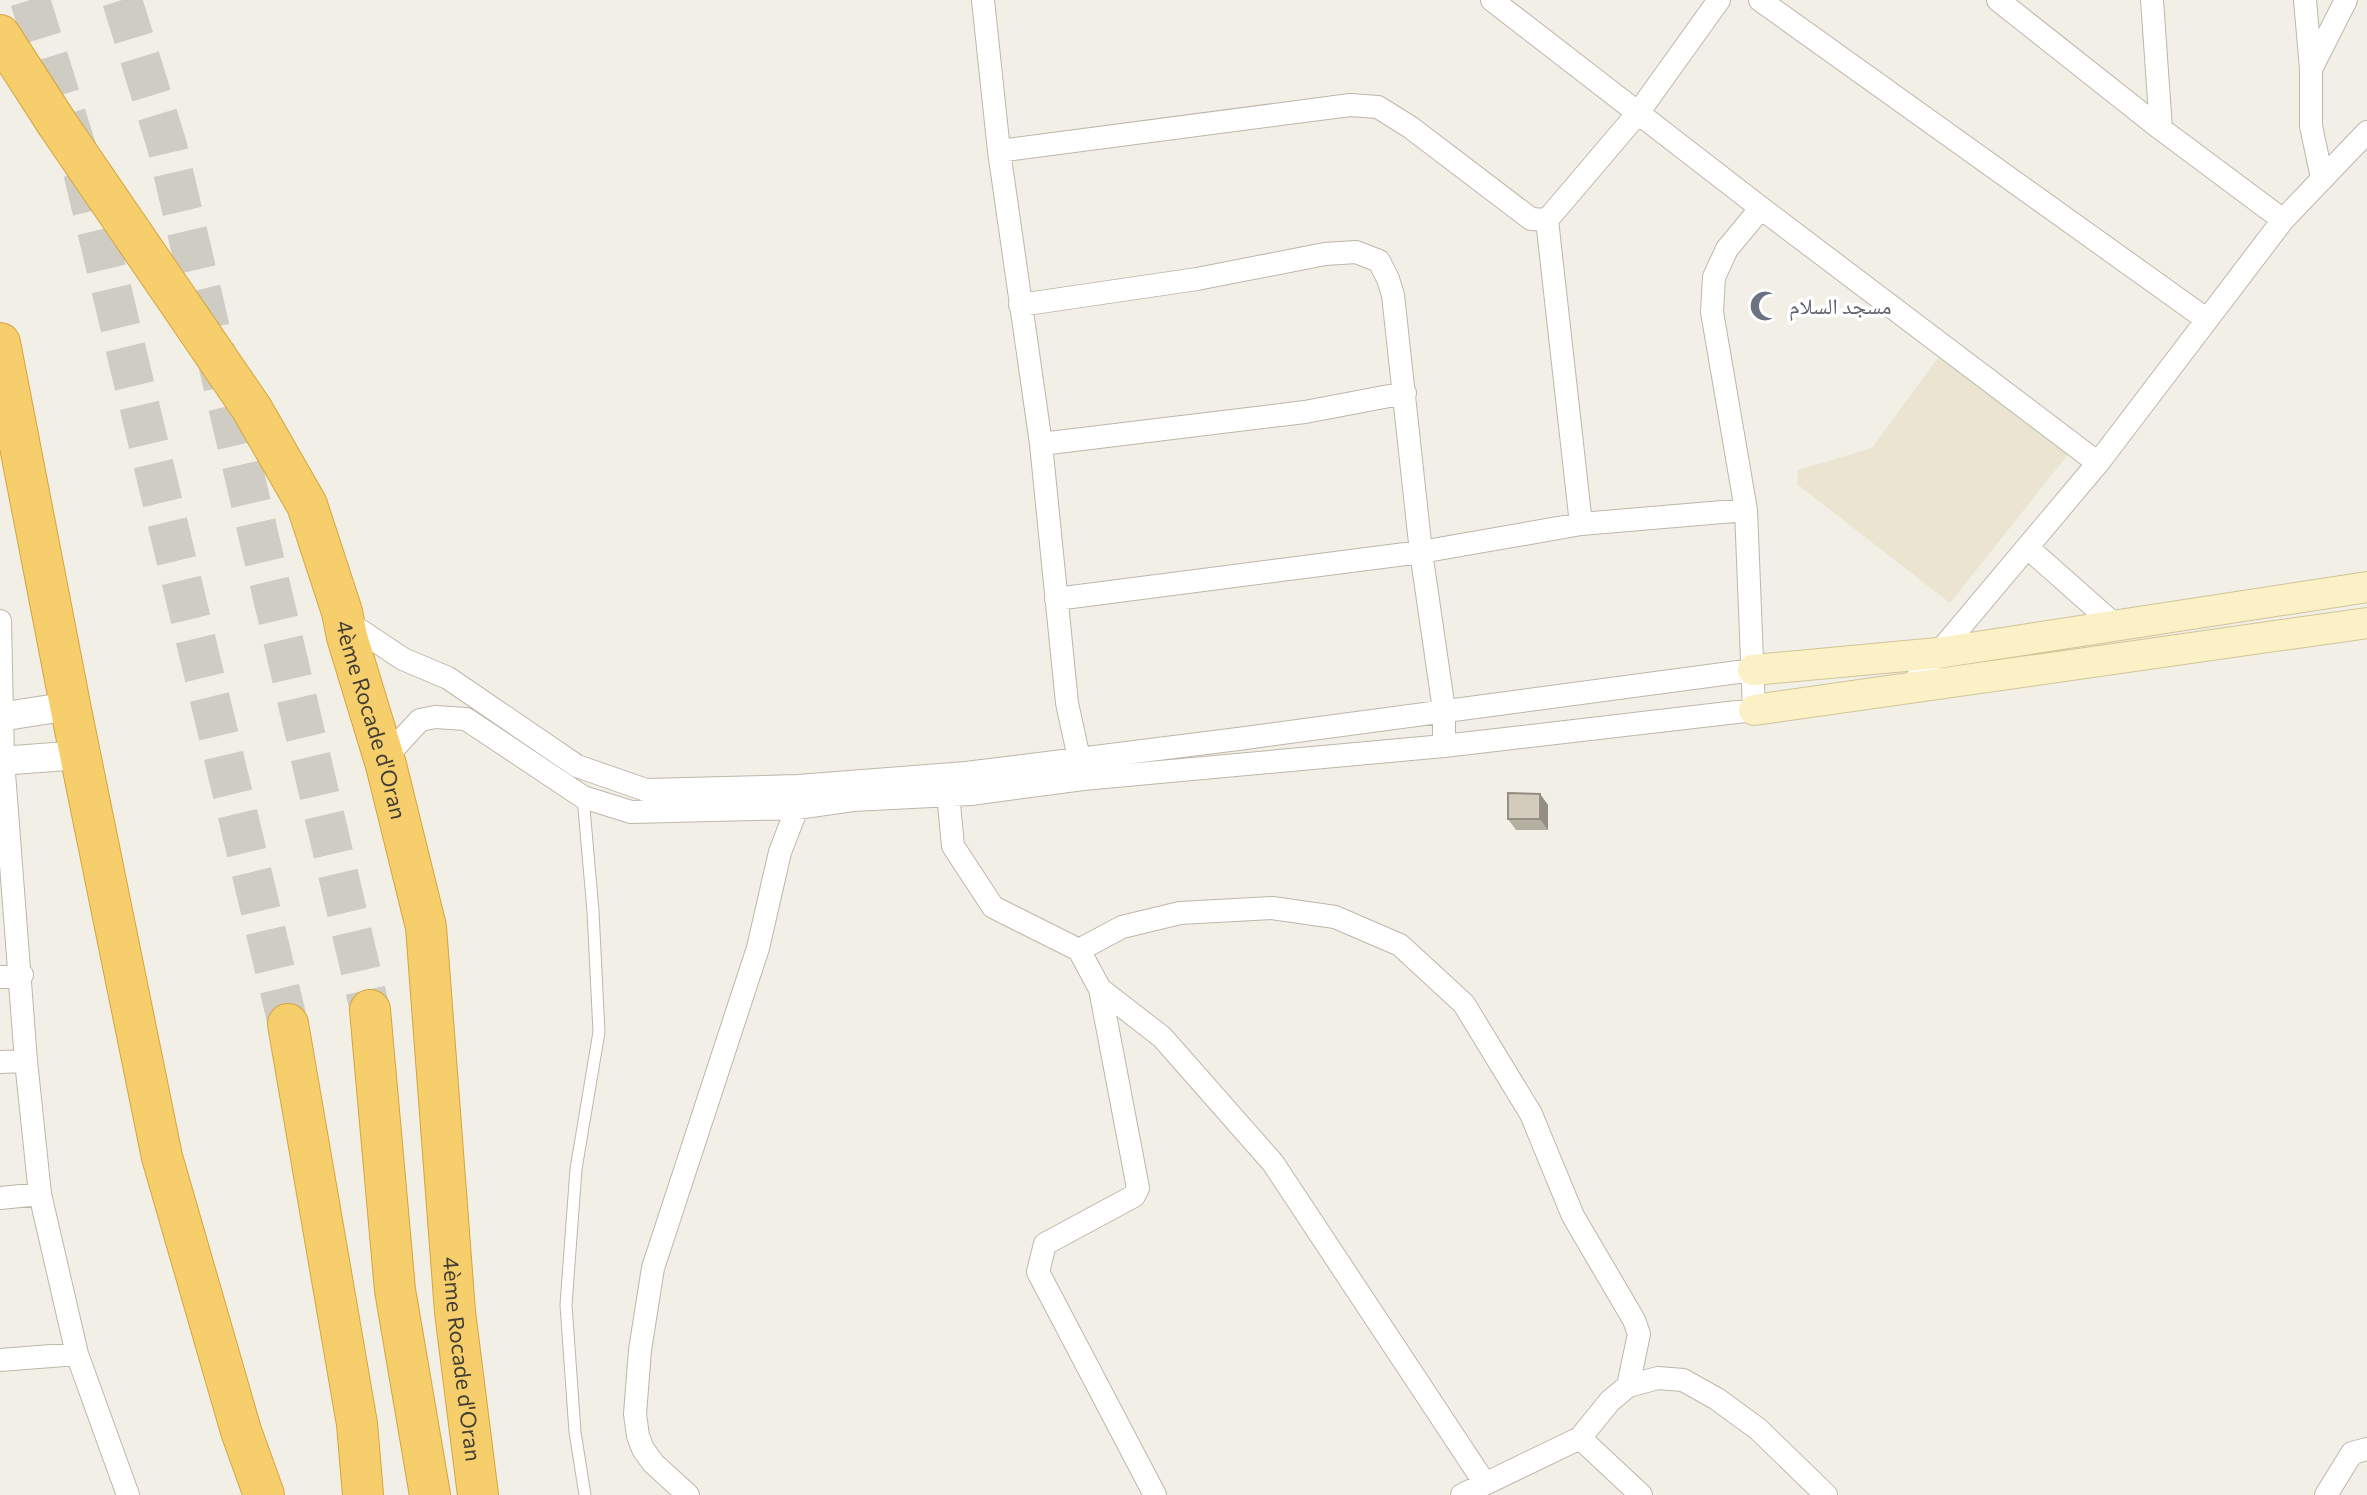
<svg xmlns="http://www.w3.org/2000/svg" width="2367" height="1495" font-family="Commissioner,'Noto Naskh Arabic',sans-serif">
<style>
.education{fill:#eae4d0}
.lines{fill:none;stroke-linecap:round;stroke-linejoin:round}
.motorway-tunnel{stroke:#cfccc3;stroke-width:40;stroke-dasharray:40 20;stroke-linecap:butt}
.service-casing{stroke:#bdb7a9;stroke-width:13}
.minor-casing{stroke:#bdb7a9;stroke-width:24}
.tertiary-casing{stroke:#bdb7a9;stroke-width:30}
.secondary-casing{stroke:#d0c397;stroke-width:32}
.motorway-casing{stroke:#d5a43d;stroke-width:42}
.service{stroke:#fff;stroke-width:11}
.minor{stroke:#fff;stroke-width:22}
.tertiary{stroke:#fff;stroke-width:28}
.secondary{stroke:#fcf1c6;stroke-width:30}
.motorway{stroke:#f6cf6c;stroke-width:40}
.wall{fill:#b5afa2}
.shaded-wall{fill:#948e84}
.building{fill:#d3cbbc;stroke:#948e84;stroke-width:2}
.labels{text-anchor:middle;stroke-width:7;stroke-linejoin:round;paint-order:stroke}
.worship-label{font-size:22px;fill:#5b616d;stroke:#fff;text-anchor:start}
.street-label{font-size:22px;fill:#443f35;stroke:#fff}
</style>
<rect width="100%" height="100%" fill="#f2efe6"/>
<path class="education" d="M 1940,355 L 2070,452 L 1950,603 L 1797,484 L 1798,470 L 1872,448 Z"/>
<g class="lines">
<path class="motorway-tunnel" d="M 30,0 L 81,163 L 288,1024
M 122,0 L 167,146 L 370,1010"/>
<g class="service-casing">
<path id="service" d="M 583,797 L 593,911 L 599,1032 L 576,1169 L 566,1305 L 575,1432 L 585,1495"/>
</g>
<g class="minor-casing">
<path id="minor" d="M 983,0 L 999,151 L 1041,444 L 1067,703 L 1082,772
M 1492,0 L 1761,208 L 2098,463
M 1760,0 L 2206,319
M 1998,0 L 2161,129 L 2283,220
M 2152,0 L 2161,129
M 2305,0 L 2311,69 L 2311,126 L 2322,178
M 2311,69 L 2346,0
M 999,151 L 1350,105 L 1378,107 L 1410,127 L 1531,219 L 1547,220 L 1581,524
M 1547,220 L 1638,113 L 1719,0
M 1020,305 L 1197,279 L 1325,254 L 1356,252 L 1379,261 L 1388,279 L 1393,295 L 1421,552 L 1444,710 L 1444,746
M 1041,444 L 1305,412 L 1405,393
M 2028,548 L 2115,625
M 1056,599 L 1421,552 L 1581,524 L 1746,510
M 347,617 L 358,629 L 403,659 L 448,678 L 577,766 L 646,790 L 798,786 L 966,773 L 1238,739 L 1753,670
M 0,621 L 3,760 L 26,1061 L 40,1194 L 77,1354 L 128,1495
M 1909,688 L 2098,463 L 2283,220 L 2367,132
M 386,765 L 395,747 L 420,720 L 435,717 L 466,719 L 583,797 L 631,812 L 797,808 L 853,800 L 971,794 L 1083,779 L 1444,746 L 1754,710 L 1746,510 L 1712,312 L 1714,277 L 1727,249 L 1761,208
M 947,783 L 953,846 L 993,907 L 1079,950 L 1100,989 L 1138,1188 L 1134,1196 L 1045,1244 L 1038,1272 L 1155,1495
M 1079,950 L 1122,927 L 1180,913 L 1272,908 L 1335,917 L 1400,945 L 1464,1004 L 1531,1114 L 1573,1216 L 1634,1320 L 1639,1334 L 1628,1386
M 0,977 L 22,975
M 1100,989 L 1162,1037 L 1273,1163 L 1484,1482
M 0,1062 L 26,1061
M 0,1198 L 40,1194
M 0,1360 L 77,1354
M 1580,1438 L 1641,1495
M 688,1495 L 653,1463 L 643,1449 L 638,1436 L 635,1414 L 640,1350 L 653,1268 L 758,948 L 780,852 L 797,808
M 1462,1495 L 1580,1438 L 1610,1401 L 1628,1386 L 1658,1378 L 1683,1380 L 1717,1399 L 1758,1429 L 1826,1495
M 2326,1495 L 2352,1453 L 2367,1449"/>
</g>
<g class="tertiary-casing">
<path id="tertiary" d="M 0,717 L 70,706
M 0,761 L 80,755"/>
</g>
<g class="secondary-casing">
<path id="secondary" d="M 1753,670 L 1938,653 L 2367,587
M 1754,710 L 2367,623"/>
</g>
<g class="motorway-casing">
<g id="motorway">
<path id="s1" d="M 0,35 L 58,125 L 252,409 L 307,505 L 342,612 L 347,637 L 386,765 L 426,927 L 455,1312 L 478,1495"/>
<path d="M 0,343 L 71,710 L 162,1157 L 241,1431 L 264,1495"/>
<path d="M 370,1010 L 395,1290 L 430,1495"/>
<path d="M 288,1024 L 357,1424 L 363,1495"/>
</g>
</g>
<use href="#service" class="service"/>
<use href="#minor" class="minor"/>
<use href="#tertiary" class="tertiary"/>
<use href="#secondary" class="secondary"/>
<use href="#motorway" class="motorway"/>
</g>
<path class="wall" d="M 1540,794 L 1548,805 L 1548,830 L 1516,830 L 1508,819 Z"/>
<path class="shaded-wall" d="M 1540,794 L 1548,805 L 1548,830 L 1540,819 Z"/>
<path class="building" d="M 1508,793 L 1540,794 L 1540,819 L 1508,819 Z"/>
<defs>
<g id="mosque-bare" transform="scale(2.4)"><path d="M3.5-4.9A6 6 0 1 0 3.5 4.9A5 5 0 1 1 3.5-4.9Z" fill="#6b7280" stroke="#fff" stroke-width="2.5" paint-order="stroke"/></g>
</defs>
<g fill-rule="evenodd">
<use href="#mosque-bare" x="1765" y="306"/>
</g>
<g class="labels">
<g class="worship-label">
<text x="1789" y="314">مسجد السلام</text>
</g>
<g class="street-label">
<text dy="8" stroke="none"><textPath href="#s1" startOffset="786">4ème Rocade d'Oran</textPath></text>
<text dy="8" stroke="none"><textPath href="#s1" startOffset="1434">4ème Rocade d'Oran</textPath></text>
</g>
</g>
</svg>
